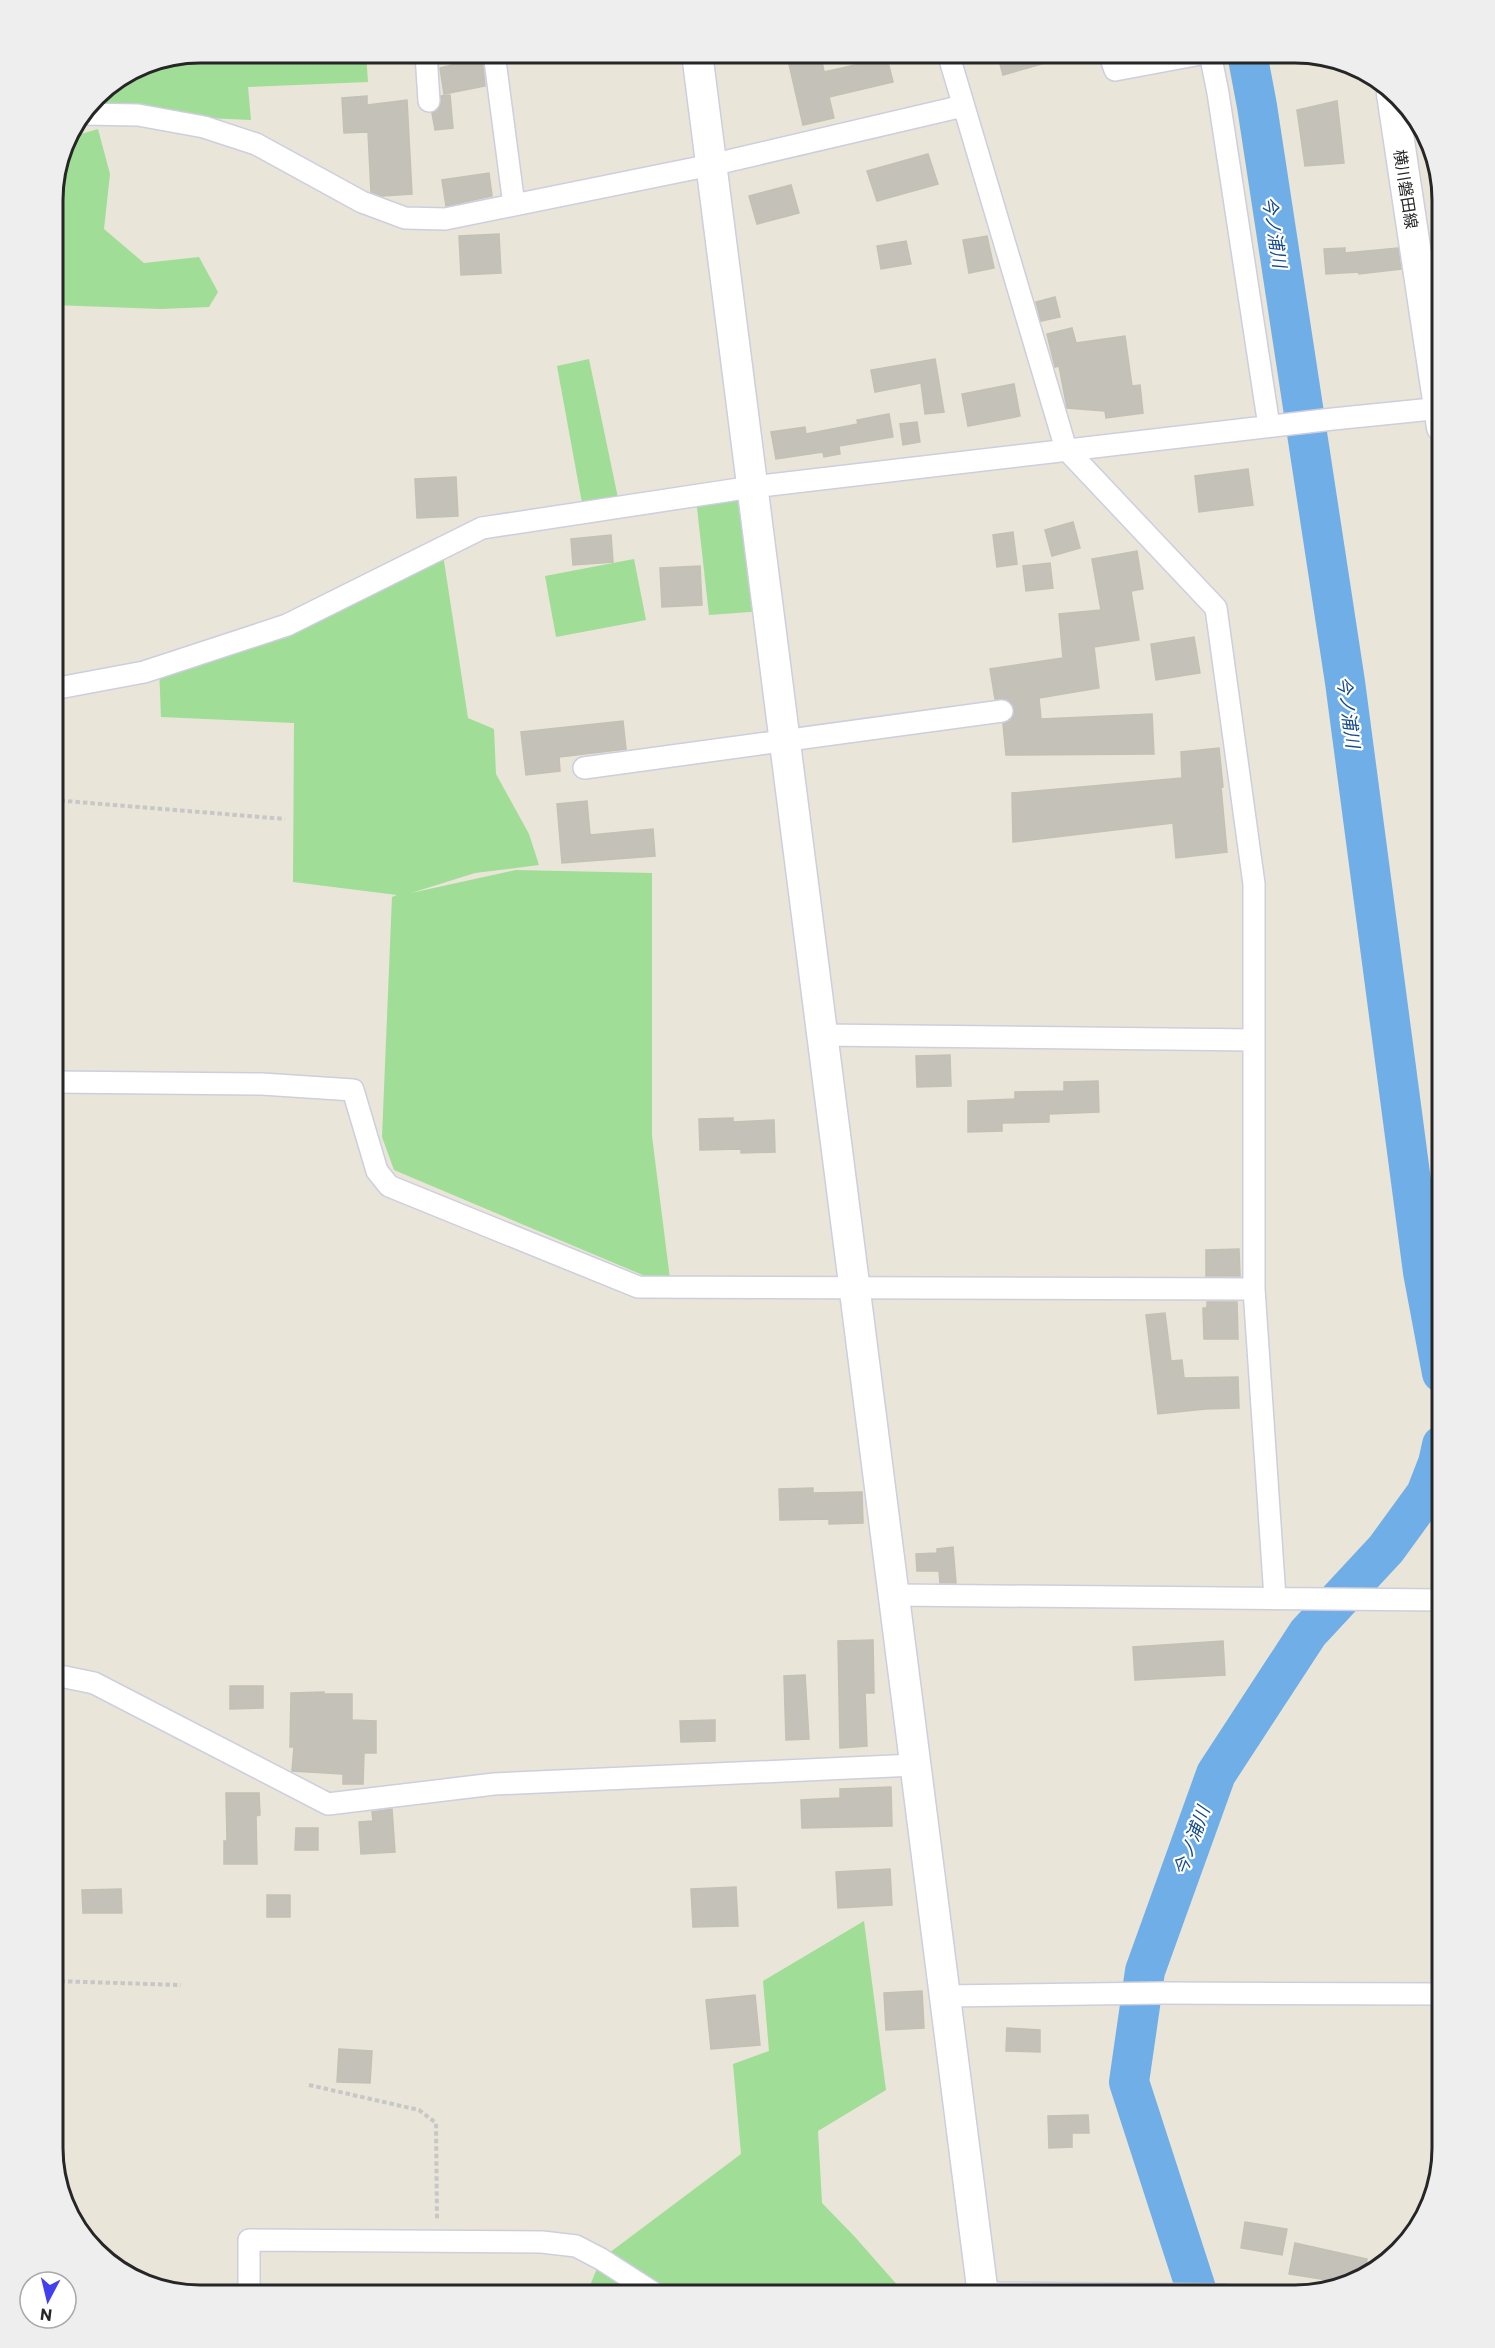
<svg xmlns="http://www.w3.org/2000/svg" width="1495" height="2348" font-family="Commissioner,'Noto Sans JP',sans-serif">
<style>
.green{fill:#a0dd97}
.lines{fill:none;stroke-linecap:round;stroke-linejoin:round}
.stream{stroke:#6faee7;stroke-width:7}
.river{stroke:#6faee7;stroke-width:40}
.building{fill:#c4c1b8;stroke:#c3c1b3;stroke-width:1.5}
.street-casing{stroke:#cecedf;stroke-width:24}
.secondary-casing{stroke:#cecedf;stroke-width:33}
.path{stroke:#c7c7c7;stroke-width:4;stroke-dasharray:4.5 3;stroke-linecap:butt}
.street{stroke:#fff;stroke-width:21}
.secondary{stroke:#fff;stroke-width:30}
.labels{text-anchor:middle;stroke-width:4.5;stroke-linejoin:round;paint-order:stroke}
.street-label{font-size:16px;fill:#262626;stroke:#fff}
.water-label{font-size:18px;font-style:italic;fill:#144a8d;stroke:#fff}
.rim{fill:none;stroke:#262626;stroke-width:3}
</style>
<rect width="100%" height="100%" fill="#e9e5d8"/>
<path class="green" d="M 200,53 L 366,53 L 368,82 L 248,87 L 251,120 L 138,115 L 79,121 L 96,95 L 144,64 Z
M 98,129 L 110,174 L 104,229 L 144,263 L 199,257 L 218,292 L 209,307 L 161,309 L 53,305 L 53,191 L 64,143 L 68,138 Z
M 589,359 L 618,498 L 582,503 L 557,366 Z
M 749,492 L 763,611 L 709,615 L 696,499 Z
M 442,548 L 468,718 L 494,729 L 496,774 L 529,834 L 539,865 L 475,873 L 411,893 L 516,870 L 652,873 L 652,1136 L 671,1287 L 394,1170 L 382,1137 L 392,897 L 397,895 L 293,882 L 294,723 L 161,717 L 159,666 L 359,595 Z
M 634,559 L 646,620 L 556,637 L 545,576 Z
M 864,1921 L 886,2090 L 818,2131 L 822,2203 L 855,2237 L 906,2295 L 586,2295 L 601,2259 L 741,2154 L 733,2064 L 769,2051 L 763,1981 Z"/>
<g class="lines">
<path class="stream" d="M 1423,1272 L 1442,1299"/>
<path class="river" d="M 1247,53 L 1257,106 L 1345,682 L 1423,1272 L 1442,1373
M 1198,2295 L 1129,2082 L 1145,1971 L 1216,1774 L 1308,1633 L 1386,1549 L 1426,1494 L 1438,1463 L 1442,1445"/>
</g>
<path class="building" d="M 997,53 L 1062,53 L 1063,58 L 1003,75 Z
M 821,56 L 824,72 L 887,58 L 893,82 L 829,97 L 834,118 L 803,125 L 789,64 Z
M 482,57 L 485,86 L 444,94 L 440,68 Z
M 450,95 L 453,128 L 435,130 L 432,113 L 440,107 L 441,96 Z
M 367,96 L 367,105 L 407,100 L 412,194 L 382,196 L 371,192 L 368,132 L 344,133 L 342,98 Z
M 1337,101 L 1344,163 L 1305,166 L 1297,110 Z
M 928,154 L 938,184 L 877,201 L 867,171 Z
M 489,173 L 492,196 L 446,206 L 442,180 Z
M 791,185 L 799,213 L 757,224 L 749,196 Z
M 499,234 L 501,273 L 461,275 L 459,236 Z
M 987,236 L 994,268 L 969,273 L 963,240 Z
M 906,241 L 911,264 L 881,269 L 877,246 Z
M 1345,248 L 1345,253 L 1398,248 L 1401,269 L 1359,274 L 1359,272 L 1326,274 L 1324,249 Z
M 1055,297 L 1060,317 L 1041,321 L 1036,302 Z
M 1072,328 L 1076,343 L 1125,336 L 1132,386 L 1140,385 L 1143,413 L 1106,418 L 1105,411 L 1067,408 L 1059,366 L 1055,367 L 1047,334 Z
M 935,359 L 944,412 L 925,414 L 921,383 L 875,392 L 871,370 Z
M 1014,384 L 1020,416 L 968,426 L 962,394 Z
M 889,414 L 893,437 L 839,446 L 840,454 L 824,457 L 823,452 L 776,459 L 771,432 L 805,427 L 806,434 L 858,424 L 857,420 Z
M 917,422 L 920,442 L 903,445 L 900,424 Z
M 1248,469 L 1253,505 L 1199,512 L 1195,476 Z
M 456,477 L 458,516 L 417,518 L 415,479 Z
M 1073,522 L 1080,548 L 1052,556 L 1045,530 Z
M 1013,532 L 1017,564 L 997,567 L 993,535 Z
M 611,535 L 613,562 L 573,565 L 571,539 Z
M 1137,551 L 1143,589 L 1131,591 L 1139,640 L 1094,647 L 1099,688 L 1039,698 L 1041,719 L 1152,714 L 1154,754 L 1006,755 L 1003,724 L 1010,721 L 1014,715 L 1014,709 L 1007,699 L 995,699 L 990,669 L 1063,658 L 1059,614 L 1101,610 L 1092,559 Z
M 1050,563 L 1053,588 L 1026,591 L 1023,566 Z
M 700,566 L 702,605 L 662,607 L 660,568 Z
M 1194,637 L 1200,673 L 1156,680 L 1151,644 Z
M 623,721 L 626,749 L 559,757 L 560,771 L 526,775 L 521,732 Z
M 1219,748 L 1223,787 L 1221,787 L 1227,852 L 1176,858 L 1173,823 L 1013,842 L 1012,793 L 1182,778 L 1181,752 Z
M 587,801 L 590,835 L 653,829 L 655,856 L 562,863 L 557,804 Z
M 950,1055 L 951,1086 L 917,1087 L 916,1056 Z
M 1098,1081 L 1099,1112 L 1049,1114 L 1049,1122 L 1002,1123 L 1002,1131 L 968,1132 L 968,1101 L 1015,1099 L 1015,1092 L 1064,1091 L 1064,1082 Z
M 733,1118 L 733,1122 L 774,1120 L 775,1152 L 741,1153 L 741,1149 L 700,1150 L 699,1119 Z
M 1239,1249 L 1240,1276 L 1206,1276 L 1206,1250 Z
M 1207,1302 L 1237,1302 L 1238,1339 L 1204,1339 L 1203,1308 L 1207,1308 Z
M 1165,1313 L 1171,1361 L 1182,1360 L 1184,1378 L 1238,1377 L 1239,1408 L 1205,1409 L 1158,1414 L 1146,1315 Z
M 813,1488 L 813,1493 L 862,1492 L 863,1523 L 829,1524 L 829,1519 L 780,1520 L 779,1489 Z
M 953,1547 L 956,1583 L 940,1583 L 939,1571 L 917,1571 L 916,1554 L 937,1553 L 937,1549 Z
M 873,1640 L 874,1693 L 865,1693 L 867,1746 L 840,1748 L 838,1641 Z
M 1223,1641 L 1225,1675 L 1135,1680 L 1133,1647 Z
M 805,1675 L 809,1739 L 786,1740 L 784,1676 Z
M 230,1686 L 263,1686 L 263,1708 L 230,1709 Z
M 324,1692 L 324,1694 L 352,1694 L 352,1720 L 376,1721 L 376,1753 L 364,1753 L 363,1784 L 343,1784 L 343,1774 L 292,1771 L 294,1747 L 290,1747 L 291,1693 Z
M 715,1720 L 715,1741 L 681,1742 L 680,1721 Z
M 891,1787 L 892,1826 L 802,1828 L 801,1800 L 840,1798 L 840,1789 Z
M 226,1793 L 259,1793 L 260,1815 L 256,1816 L 257,1864 L 224,1864 L 224,1841 L 227,1841 Z
M 392,1809 L 395,1852 L 361,1854 L 359,1822 L 373,1821 L 372,1812 Z
M 296,1828 L 318,1828 L 318,1850 L 295,1850 Z
M 890,1869 L 892,1905 L 838,1908 L 836,1872 Z
M 736,1887 L 738,1926 L 693,1927 L 691,1889 Z
M 121,1889 L 122,1913 L 83,1913 L 82,1890 Z
M 267,1895 L 290,1895 L 290,1917 L 267,1917 Z
M 922,1991 L 924,2028 L 886,2030 L 884,1993 Z
M 755,1995 L 760,2045 L 711,2049 L 706,2000 Z
M 1007,2028 L 1040,2030 L 1040,2052 L 1006,2051 Z
M 339,2049 L 372,2051 L 370,2083 L 337,2082 Z
M 1088,2115 L 1089,2133 L 1072,2133 L 1072,2147 L 1049,2148 L 1048,2116 Z
M 1245,2222 L 1287,2229 L 1282,2255 L 1241,2248 Z
M 1295,2243 L 1367,2259 L 1363,2278 L 1346,2283 L 1289,2274 Z"/>
<g class="lines">
<g class="street-casing">
<path id="street" d="M 426,53 L 429,101
M 494,53 L 514,205
M 948,53 L 1066,449 L 1216,608 L 1254,884 L 1254,1289 L 1275,1598
M 1109,53 L 1115,70 L 1206,53
M 1210,53 L 1218,93 L 1269,426
M 84,114 L 138,115 L 204,127 L 256,144 L 362,202 L 405,218 L 445,219 L 711,165 L 963,106
M 53,689 L 144,672 L 287,625 L 482,528 L 752,487 L 1333,419 L 1442,408
M 584,768 L 1002,711
M 822,1035 L 1254,1040
M 53,1082 L 262,1084 L 353,1090 L 377,1171 L 389,1186 L 638,1287 L 1254,1289
M 894,1595 L 1442,1600
M 53,1676 L 65,1677 L 94,1683 L 328,1804 L 494,1784 L 915,1765
M 944,1996 L 1161,1993 L 1442,1994
M 983,2293 L 1224,2295
M 249,2295 L 249,2240 L 542,2242 L 576,2246 L 601,2259 L 657,2295"/>
</g>
<g class="secondary-casing">
<path id="secondary" d="M 697,53 L 983,2295
M 1392,94 L 1442,427"/>
</g>
<path class="path" d="M 53,800 L 285,819
M 53,1981 L 181,1985
M 309,2085 L 419,2110 L 436,2123 L 437,2220"/>
<use href="#street" class="street"/>
<use href="#secondary" class="secondary"/>
</g>
<g class="labels">
<g class="street-label">
<text transform="translate(1406 189) rotate(81)" y="6">横川磐田線</text>
</g>
<g class="water-label">
<text transform="translate(1274 232) rotate(81)" y="6">今ノ浦川</text>
<text transform="translate(1348 712) rotate(82)" y="6">今ノ浦川</text>
<text transform="translate(1192 1841) rotate(-70)" y="6">今ノ浦川</text>
</g>
</g>
<path d="M0 0H1495V2348H0ZM200 63H1295A137 137 0 0 1 1432 200V2148A137 137 0 0 1 1295 2285H200A137 137 0 0 1 63 2148V200A137 137 0 0 1 200 63Z" fill="#eee" fill-rule="evenodd"/>
<path class="rim" d="M200 63H1295A137 137 0 0 1 1432 200V2148A137 137 0 0 1 1295 2285H200A137 137 0 0 1 63 2148V200A137 137 0 0 1 200 63Z"/>
<g transform="translate(48 2300) rotate(187)"><circle r="28" fill="#ffffff" stroke="#a8a8a8" stroke-width="1.5"/>
<path d="M0-4.5L10 22L0 15L-10 22Z" fill="#423fef"/>
<text y="-9" font-size="16" font-weight="bold" text-anchor="middle" fill="#262626">N</text>
</g>
</svg>
